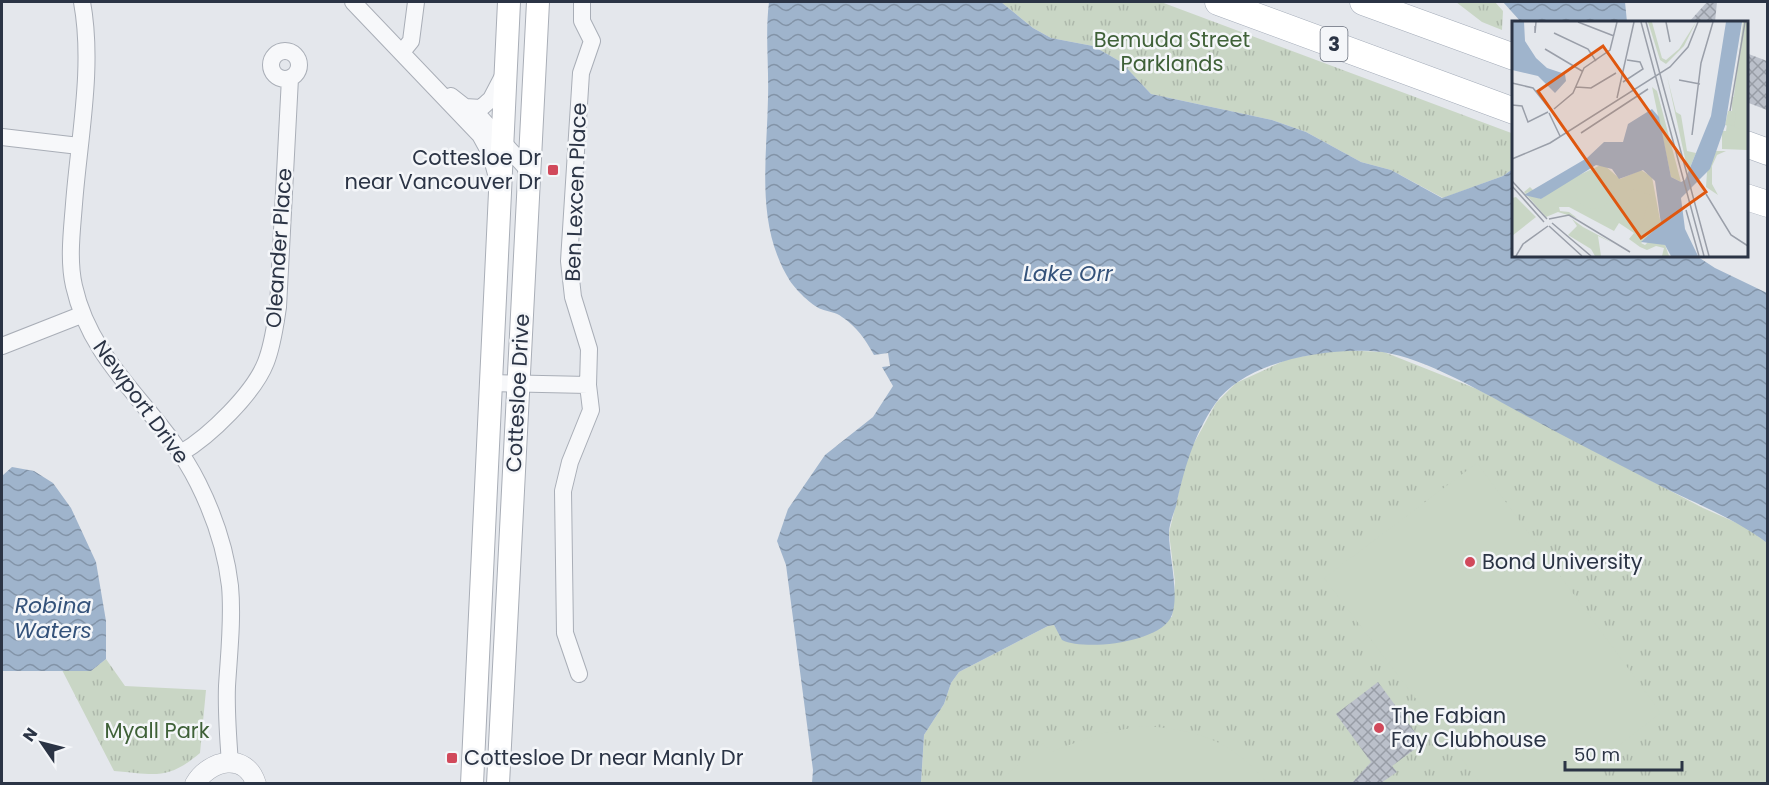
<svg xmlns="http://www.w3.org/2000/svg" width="1769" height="785" font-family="Poppins,sans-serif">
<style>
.grass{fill:url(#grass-tufts)}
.garden{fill:#c9d6c5}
.water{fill:url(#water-waves)}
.building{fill:url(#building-cross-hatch)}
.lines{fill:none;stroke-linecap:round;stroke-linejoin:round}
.minor-casing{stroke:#a9aeb7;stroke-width:18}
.tertiary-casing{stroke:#a9aeb7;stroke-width:21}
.secondary-casing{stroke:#a9aeb7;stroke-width:24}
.primary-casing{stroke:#a3abb8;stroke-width:27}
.minor{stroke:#f7f8fa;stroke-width:16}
.tertiary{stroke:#f7f8fa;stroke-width:20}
.secondary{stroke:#fff;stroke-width:22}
.primary{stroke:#fff;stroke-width:26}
.poi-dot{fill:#d1495b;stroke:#f4f6f9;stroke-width:2}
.labels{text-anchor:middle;stroke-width:5;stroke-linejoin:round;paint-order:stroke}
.shield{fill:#f4f6f9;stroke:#676e7b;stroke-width:1.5}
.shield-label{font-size:20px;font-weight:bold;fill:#2b3445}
.park-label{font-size:21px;fill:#3f6138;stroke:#f4f6f9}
.poi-label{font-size:21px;fill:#2b3445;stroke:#f4f6f9;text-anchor:start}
.street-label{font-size:21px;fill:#2b3445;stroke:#f4f6f9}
.water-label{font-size:22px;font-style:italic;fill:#34527a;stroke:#f4f6f9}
.inset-road{fill:none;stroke:#9a9fa9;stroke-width:1.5}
.view{fill:#df570f;fill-opacity:0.15;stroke:#df570f;stroke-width:3}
.inset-edge{fill:none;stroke:#2b3445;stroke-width:3}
</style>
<defs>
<pattern id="grass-tufts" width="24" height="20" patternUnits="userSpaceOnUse" patternTransform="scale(1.5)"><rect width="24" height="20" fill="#c9d6c5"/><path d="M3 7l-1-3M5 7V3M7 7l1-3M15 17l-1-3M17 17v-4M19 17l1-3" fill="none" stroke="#adb8ab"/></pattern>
<pattern id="water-waves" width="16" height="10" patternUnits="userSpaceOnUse" patternTransform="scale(1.5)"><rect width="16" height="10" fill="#9fb4cc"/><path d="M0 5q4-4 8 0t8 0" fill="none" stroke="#8293a7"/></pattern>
<pattern id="building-cross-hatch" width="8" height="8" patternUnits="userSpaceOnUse" patternTransform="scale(1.5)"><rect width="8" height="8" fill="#bbc0ca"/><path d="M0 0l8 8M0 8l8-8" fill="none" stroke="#989da6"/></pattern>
</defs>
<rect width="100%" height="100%" fill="#e4e7ec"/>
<path class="grass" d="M 1001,2 L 1161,2 L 1514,134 L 1514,168 L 1503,176 L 1443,198 L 1391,170 L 1361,162 L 1306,132 L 1272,120 L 1151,94 L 1121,62 L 1093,46 L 1051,38 L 1033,28 Z
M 1456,2 L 1495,2 L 1503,11 L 1502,30 L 1482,22 Z
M 1338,350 L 1384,352 L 1477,389 L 1703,508 L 1746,527 L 1767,543 L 1767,783 L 921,784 L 924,735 L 944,704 L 951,683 L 959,672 L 1048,626 L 1054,625 L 1057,630 L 1172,617 L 1175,582 L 1169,533 L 1188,454 L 1216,403 L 1236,383 L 1288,359 Z
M 106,659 L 125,686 L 206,690 L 200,753 C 167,781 155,774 114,771 L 62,670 L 91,671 Z"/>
<path class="garden" d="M 1477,463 L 1661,713 L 1569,783 L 1480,783 L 1324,578 Z
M 1143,726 C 1196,729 1233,741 1267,783 L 998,783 L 1043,743 L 1051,752 L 1098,734 Z"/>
<path class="water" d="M 769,2 L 1001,2 L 1033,28 L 1051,38 L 1093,46 L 1121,62 L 1151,94 L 1272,120 L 1306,132 L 1361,162 L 1391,170 L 1442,198 L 1503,176 L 1514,168 L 1514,255 L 1695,255 L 1715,268 L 1767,293 L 1767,543 C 1732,516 1688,501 1649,480 C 1611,460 1573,441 1534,420 C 1494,399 1427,358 1382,352 C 1332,346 1245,360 1215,404 C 1193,436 1184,470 1176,506 C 1173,515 1169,525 1169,534 C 1169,556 1181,601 1170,619 C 1155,643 1085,651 1062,640 L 1054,625 L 1048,626 L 959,672 L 951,683 L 944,704 L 924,735 L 921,783 L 812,783 L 813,770 L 786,565 L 777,541 L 788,509 L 825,455 L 873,417 L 893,386 L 882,367 L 890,366 L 888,353 L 874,355 C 865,339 857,327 842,317 C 836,312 828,312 821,309 C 811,305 796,290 790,281 C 755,225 767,160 768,98 C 769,65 765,34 769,2 Z
M 1503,2 L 1625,2 L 1627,22 L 1521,22 Z
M 12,467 L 34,471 L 53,483 L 71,508 L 96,562 L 106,621 L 106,659 L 91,671 L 2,671 L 2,476 Z"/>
<path class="building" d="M 1707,2 L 1717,2 L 1715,22 L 1689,22 Z
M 1746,53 L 1767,61 L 1767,110 L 1746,102 Z
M 1378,682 L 1423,743 L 1392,766 L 1397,772 L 1381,783 L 1352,783 L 1371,762 L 1336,714 Z"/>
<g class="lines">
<g class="minor-casing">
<path id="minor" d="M 82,2 C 94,67 79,138 74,204 C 72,230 68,260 74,286 C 92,368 162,410 198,483 C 214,515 226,551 230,586 C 233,619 229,653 227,686 C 226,712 228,737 230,763
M 353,2 L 480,135 L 491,155 L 496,174
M271 65a14 14 0 1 1 28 0a14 14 0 1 1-28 0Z
M 402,52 L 411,41 L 416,2
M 451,96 L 465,107 L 481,108 L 491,99 L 503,76
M 465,107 L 480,117 L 529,171
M 2,137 L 79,146
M 2,346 L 81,315
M 491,383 L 588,385
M 181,453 C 210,436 254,393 266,362 C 273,344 275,326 278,307 L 290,78
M 579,674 L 565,633 L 563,491 L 570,462 L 591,410 L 588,385 L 589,349 L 573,297 L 569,261 L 581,73 L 592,41 L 582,21 L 582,2"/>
</g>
<g class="tertiary-casing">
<path id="tertiary" d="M 195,784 C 209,760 246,751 256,784"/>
</g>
<g class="secondary-casing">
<path id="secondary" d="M 472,784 L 509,2
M 498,784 L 538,2"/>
</g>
<g class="primary-casing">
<path id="primary" d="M 1218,2 L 1514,111
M 1363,2 L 1514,57
M 1746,144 L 1768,152
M 1746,197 L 1768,204"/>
</g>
<use href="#minor" class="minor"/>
<use href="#tertiary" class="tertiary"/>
<use href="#secondary" class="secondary"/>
<use href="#primary" class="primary"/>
</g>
<g class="poi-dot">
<rect x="547" y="164" width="12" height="12" rx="3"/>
<circle cx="1470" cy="562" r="6"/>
<circle cx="1379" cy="728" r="6"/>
<rect x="446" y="752" width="12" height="12" rx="3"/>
</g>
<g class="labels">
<rect class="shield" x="1320.5" y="27" width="27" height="34" rx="4.5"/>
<g class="shield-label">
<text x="1334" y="51">3</text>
</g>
<g class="park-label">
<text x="1172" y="47">Bemuda Street<tspan x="1172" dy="24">Parklands</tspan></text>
<text x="157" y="738">Myall Park</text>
</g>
<g class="poi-label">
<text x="541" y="165" text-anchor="end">Cottesloe Dr<tspan x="541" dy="24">near Vancouver Dr</tspan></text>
<text x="1482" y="569">Bond University</text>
<text x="1391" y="723">The Fabian<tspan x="1391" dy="24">Fay Clubhouse</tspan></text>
<text x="464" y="765">Cottesloe Dr near Manly Dr</text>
</g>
<g class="street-label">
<text transform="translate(576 192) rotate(-88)" y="7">Ben Lexcen Place</text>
<text transform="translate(279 248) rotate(-86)" y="7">Oleander Place</text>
<text transform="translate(518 393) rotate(-87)" y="7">Cottesloe Drive</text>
<text transform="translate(141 402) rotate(54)" y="7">Newport Drive</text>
</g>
<g class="water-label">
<text x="1068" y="281">Lake Orr</text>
<text x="53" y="613">Robina<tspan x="53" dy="25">Waters</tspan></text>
</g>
</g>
<g transform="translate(1512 21)">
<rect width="236" height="236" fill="#e4e7ec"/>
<path d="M 136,1 L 140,1 L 150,37 L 154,39 L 167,28 L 184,1 L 172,25 L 154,43 L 148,39 ZM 231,1 L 235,1 L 235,112 L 213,104 L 216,90 L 220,90 ZM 155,55 L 164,91 L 169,94 L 175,130 L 184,132 L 176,151 ZM 140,66 L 145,70 L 169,161 L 159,156 ZM 91,143 L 108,158 L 129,149 L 140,156 L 149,204 L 129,222 L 133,224 L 138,219 L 153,224 L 157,235 L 150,235 L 152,227 L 144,225 L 135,229 L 128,226 L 117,218 L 122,212 L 107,202 L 102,210 L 57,186 L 47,186 L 48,190 L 57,191 L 65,197 L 46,191 L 34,196 L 12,171 L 18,166 L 22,170 L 14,172 L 29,178 L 52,161 ZM 4,176 L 24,196 L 0,215 L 0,177 ZM 60,198 L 71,206 L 101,222 L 86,215 L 89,235 L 83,235 L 79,228 L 56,214 L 65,205 Z" fill="#c9d6c5"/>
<path d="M 223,91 L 235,107 L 235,129 L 210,128 L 210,110 L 214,110 L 215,103 L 222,105 L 224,93 L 218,92 ZM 204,130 L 214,130 L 205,134 L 200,145 L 200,163 L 206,174 L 194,166 L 195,151 Z" fill="#c9d6c5"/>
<path d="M 229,60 L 235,61 L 235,109 L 222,106 L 224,92 L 220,91 L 220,82 L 221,76 L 226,76 ZM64 170a18 18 0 1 1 36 0a18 18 0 1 1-36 0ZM 120,168 L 139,174 L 129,204 L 111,198 Z" fill="#c9d6c5"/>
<path d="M 0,1 L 12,1 L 13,20 L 24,37 L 35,47 L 53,53 L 54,60 L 43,72 L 26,55 L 0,49 ZM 214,1 L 230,1 L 213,105 L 198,148 L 169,177 L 173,208 L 186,235 L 159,235 L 153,224 L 129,221 L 149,203 L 143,160 L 131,149 L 107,158 L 100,148 L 84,144 L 29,178 L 12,174 L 75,137 L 92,121 L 111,121 L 116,103 L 140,88 L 147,96 L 159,156 L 169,161 L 173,159 L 199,95 Z" fill="#9fb4cc"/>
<path class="inset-road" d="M 66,1 L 102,15M 129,1 L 192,235M 134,1 L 197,235M 154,1 L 158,21M 23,5 L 23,12 L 24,1M 42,12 L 76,28 L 84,40M 33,28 L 70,50M 167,59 L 188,63M 111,61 L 131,48 L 128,41 L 115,39M 0,62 L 21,67 L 37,87M 64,66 L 79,67 L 104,52M 105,77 L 122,1M 0,84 L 10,85 L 16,101 L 36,91M 42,88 L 61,72 L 72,47 L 98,29 L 105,1M 218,90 L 233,1M 37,92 L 48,115M 69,112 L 136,68M 180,114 L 189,42 L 201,1M 0,138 L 38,122 L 158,46 L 176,26 L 186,1M 0,160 L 35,198M 0,165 L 32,201M 194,173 L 219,214 L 236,225M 174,189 L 187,235M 37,198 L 57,194 L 118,231M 40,202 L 79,235M 37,205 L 70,235M 4,235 L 11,223 L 36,205"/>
<path class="view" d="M 91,25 L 194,171 L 129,217 L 26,70 Z"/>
<rect width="236" height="236" class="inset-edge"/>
</g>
<rect width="1769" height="785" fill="none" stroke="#2b3445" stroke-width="6"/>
<g transform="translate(42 743) rotate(305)" stroke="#f4f6f9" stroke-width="4.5" paint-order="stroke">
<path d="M0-4.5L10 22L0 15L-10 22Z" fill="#2b3445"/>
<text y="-9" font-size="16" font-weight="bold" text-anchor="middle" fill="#2b3445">N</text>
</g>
<path d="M1565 761v9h117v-9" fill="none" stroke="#2b3445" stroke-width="3"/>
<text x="1574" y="761" font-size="18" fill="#2b3445" stroke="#f4f6f9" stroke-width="4.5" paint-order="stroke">50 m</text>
</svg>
